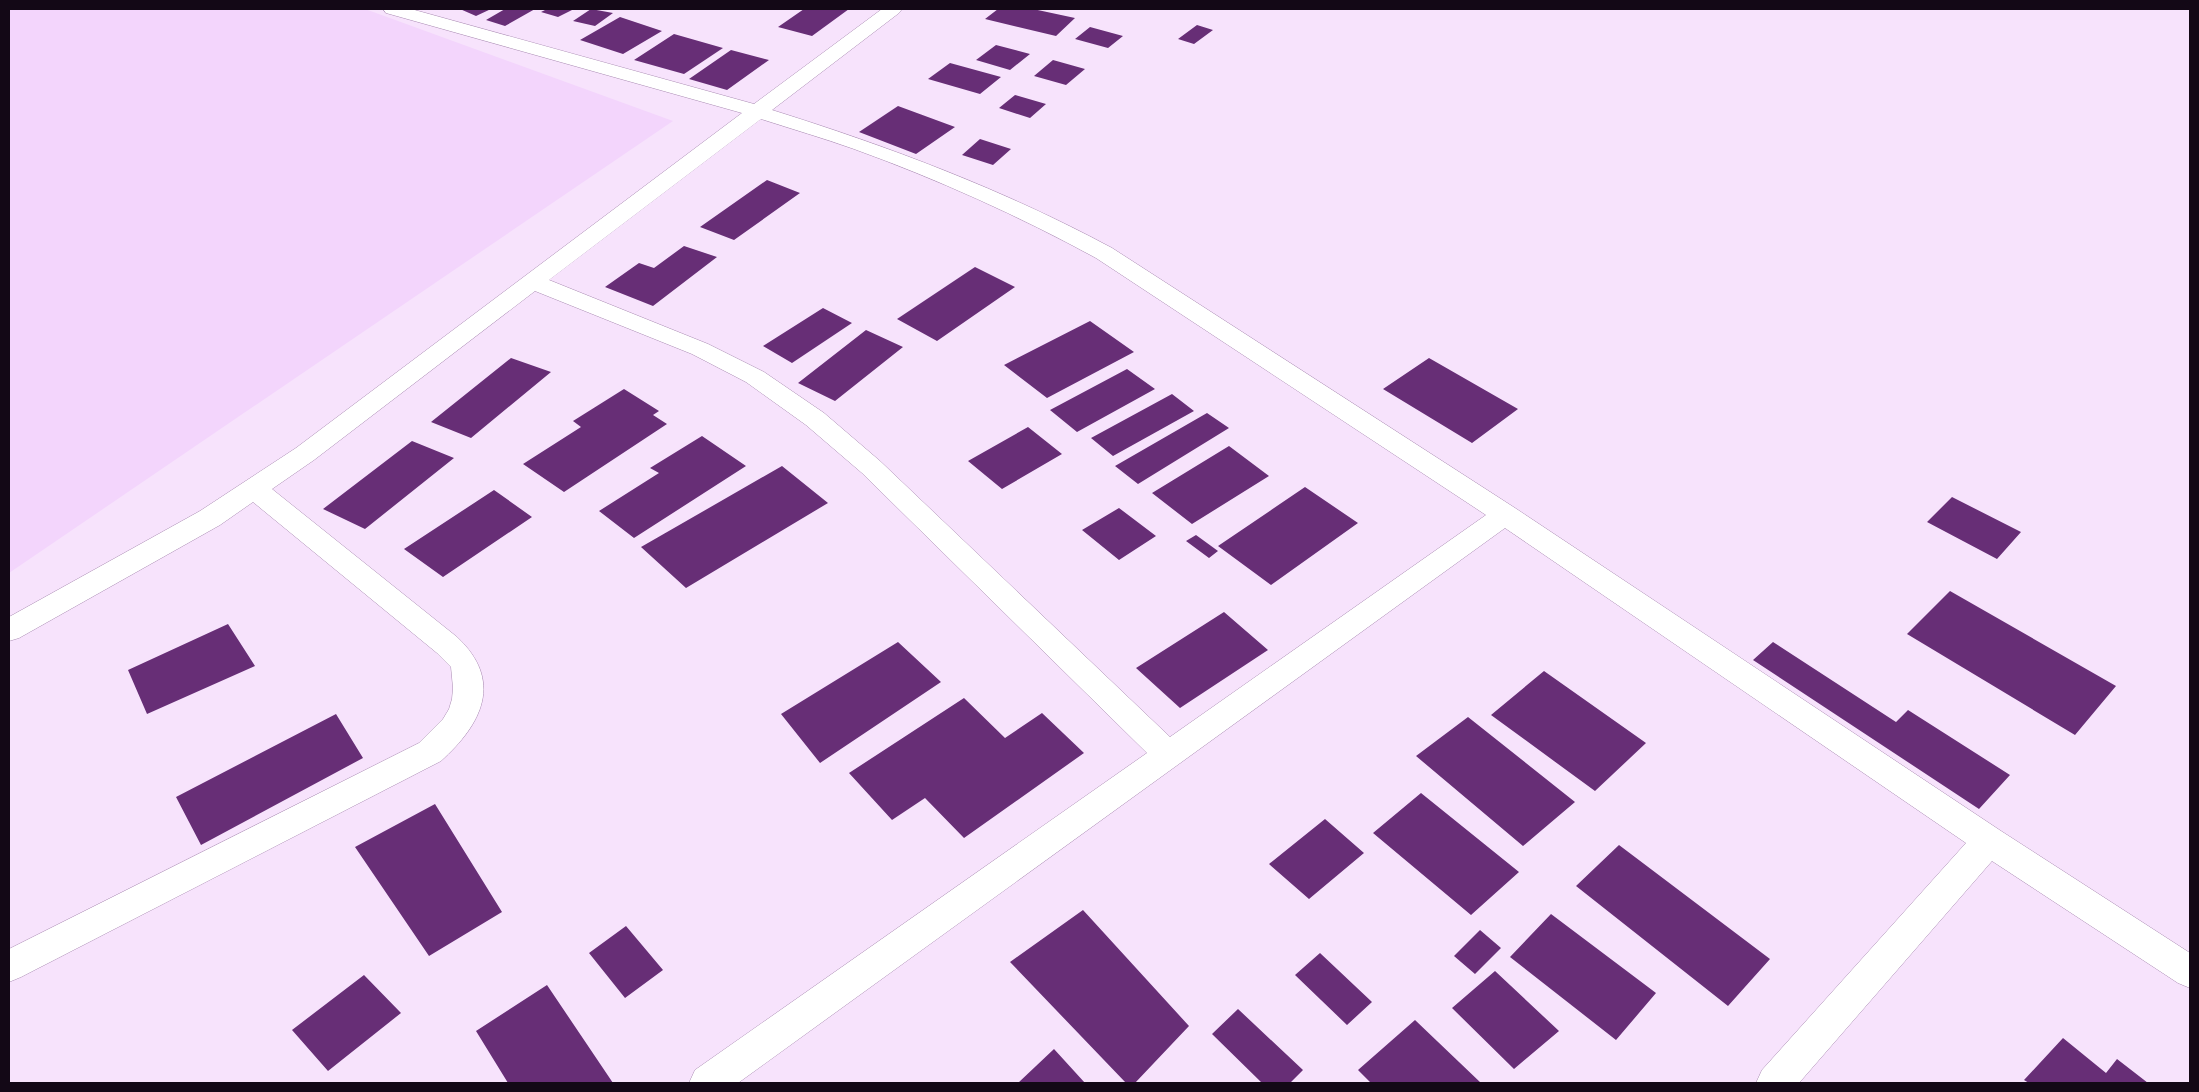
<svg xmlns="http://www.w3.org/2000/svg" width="2199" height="1092" font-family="Cabin,sans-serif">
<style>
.built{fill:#f3d5fc}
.building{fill:#672e76}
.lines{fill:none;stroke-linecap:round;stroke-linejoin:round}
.street-casing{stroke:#aa8cb3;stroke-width:1}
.street{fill:#fff;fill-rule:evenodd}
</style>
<rect width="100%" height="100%" fill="#f7e3fc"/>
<path class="built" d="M 9,9 L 365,9 L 673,121 L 9,573 Z"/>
<path class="building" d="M 460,9 L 491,9 L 476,16 Z
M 505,9 L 535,9 L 505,26 L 486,20 Z
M 547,9 L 574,9 L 558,17 L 541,12 Z
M 591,9 L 613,13 L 595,26 L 573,21 Z
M 804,9 L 849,9 L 812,36 L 778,27 Z
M 998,9 L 1033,9 L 1075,18 L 1056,36 L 985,19 Z
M 620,17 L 662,31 L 623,54 L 580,40 Z
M 1197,25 L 1213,30 L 1194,44 L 1178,39 Z
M 1090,27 L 1123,36 L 1108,48 L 1075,39 Z
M 674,34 L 723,48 L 684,74 L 634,60 Z
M 996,45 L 1030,54 L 1010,70 L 976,60 Z
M 731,50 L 769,60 L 727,90 L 689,79 Z
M 1053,60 L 1085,69 L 1066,85 L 1034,76 Z
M 950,63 L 1001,77 L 980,94 L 928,79 Z
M 1015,95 L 1046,104 L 1030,118 L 999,108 Z
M 898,106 L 955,127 L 916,154 L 859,132 Z
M 980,139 L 1011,149 L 993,165 L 962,155 Z
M 767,180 L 800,193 L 734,240 L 700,227 Z
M 684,246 L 717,257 L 653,306 L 605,287 L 639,263 L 654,268 Z
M 975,267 L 1015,287 L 937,341 L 897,319 Z
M 823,308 L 852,323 L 792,363 L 763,346 Z
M 1090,321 L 1134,352 L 1047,398 L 1004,365 Z
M 866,330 L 903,347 L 835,401 L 798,383 Z
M 511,358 L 551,372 L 471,438 L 431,422 Z
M 1429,358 L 1518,409 L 1472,443 L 1383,389 Z
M 1127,369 L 1155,389 L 1077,432 L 1050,410 Z
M 624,389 L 659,411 L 653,415 L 667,424 L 564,492 L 523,464 L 581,427 L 573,421 Z
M 1172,394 L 1194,411 L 1113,456 L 1091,438 Z
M 1207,413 L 1229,428 L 1138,484 L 1115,466 Z
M 1028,427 L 1062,454 L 1002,489 L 968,461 Z
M 702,436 L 746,466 L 634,538 L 599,511 L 659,473 L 650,468 Z
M 412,441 L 454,458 L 365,529 L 323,509 Z
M 1229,446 L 1269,476 L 1192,524 L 1152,493 Z
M 782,466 L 828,503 L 686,588 L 641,547 Z
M 1305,487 L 1358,523 L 1271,585 L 1218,546 Z
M 494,490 L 532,517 L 443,577 L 404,549 Z
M 1952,497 L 2021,532 L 1997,559 L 1927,522 Z
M 1119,508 L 1156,536 L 1119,560 L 1082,530 Z
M 1196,535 L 1218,551 L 1209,558 L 1186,541 Z
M 1950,591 L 2116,686 L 2075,735 L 1907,634 Z
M 1224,612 L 1268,650 L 1180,708 L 1136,668 Z
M 228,624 L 255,666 L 147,714 L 128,670 Z
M 898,642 L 941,682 L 820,763 L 781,714 Z
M 1773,642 L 1896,722 L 1908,710 L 2010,775 L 1979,809 L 1753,660 Z
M 1544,671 L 1646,743 L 1595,791 L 1491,715 Z
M 964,698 L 1005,738 L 1042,713 L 1084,753 L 964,838 L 925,798 L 892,820 L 849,773 Z
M 336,714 L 363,758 L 201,845 L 176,797 Z
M 1468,717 L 1575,802 L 1523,846 L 1416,756 Z
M 1421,793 L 1519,872 L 1471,915 L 1373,833 Z
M 435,804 L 502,912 L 429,956 L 355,847 Z
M 1325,819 L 1364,853 L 1309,899 L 1269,864 Z
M 1619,845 L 1770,959 L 1728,1006 L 1576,886 Z
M 1083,910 L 1189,1026 L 1135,1083 L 1126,1083 L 1010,962 Z
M 1551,914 L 1656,993 L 1616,1040 L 1510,957 Z
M 626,926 L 663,970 L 625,998 L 589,953 Z
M 1480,930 L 1501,948 L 1475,974 L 1454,956 Z
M 1320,953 L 1372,1002 L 1347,1025 L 1295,975 Z
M 1495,971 L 1559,1031 L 1514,1069 L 1452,1008 Z
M 364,975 L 401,1013 L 328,1071 L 292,1030 Z
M 547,985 L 613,1083 L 508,1083 L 476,1031 Z
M 1238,1009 L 1303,1070 L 1290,1083 L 1262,1083 L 1212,1034 Z
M 1415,1020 L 1481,1083 L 1371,1083 L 1358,1070 Z
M 2063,1038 L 2106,1073 L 2117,1059 L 2148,1083 L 2029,1083 L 2024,1080 Z
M 1054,1049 L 1085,1083 L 1018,1083 Z"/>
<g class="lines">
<g class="street-casing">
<path id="street" d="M 383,9 L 411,9 L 754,104 L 882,9 L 902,9 L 899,13 L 772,110 C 890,147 1002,189 1112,248 L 1515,508 L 2001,831 L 2190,953 L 2190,988 L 2178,983 L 1992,861 L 1799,1083 L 1756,1083 L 1762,1070 L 1966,843 L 1505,528 L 738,1083 L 689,1083 L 695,1070 L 1147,753 L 862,473 L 806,425 L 746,382 L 692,354 L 535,291 L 314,460 L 272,489 L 457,637 C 504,681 482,724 441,761 L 21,977 L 9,982 L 9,949 L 419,743 L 443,719 L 449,709 L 452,699 L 453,688 L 451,667 L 437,653 L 253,502 L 220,525 L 19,638 L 9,641 L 9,617 L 200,511 L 296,448 L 742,113 L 386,13 ZM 761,119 C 792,129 823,138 854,149 C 937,179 1019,216 1096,258 L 1486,515 L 1170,737 L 880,461 L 824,413 L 764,372 L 708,344 L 549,280 Z"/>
</g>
<use href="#street" class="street"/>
</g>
<rect width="2199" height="1092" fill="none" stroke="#130816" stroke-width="20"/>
</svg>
